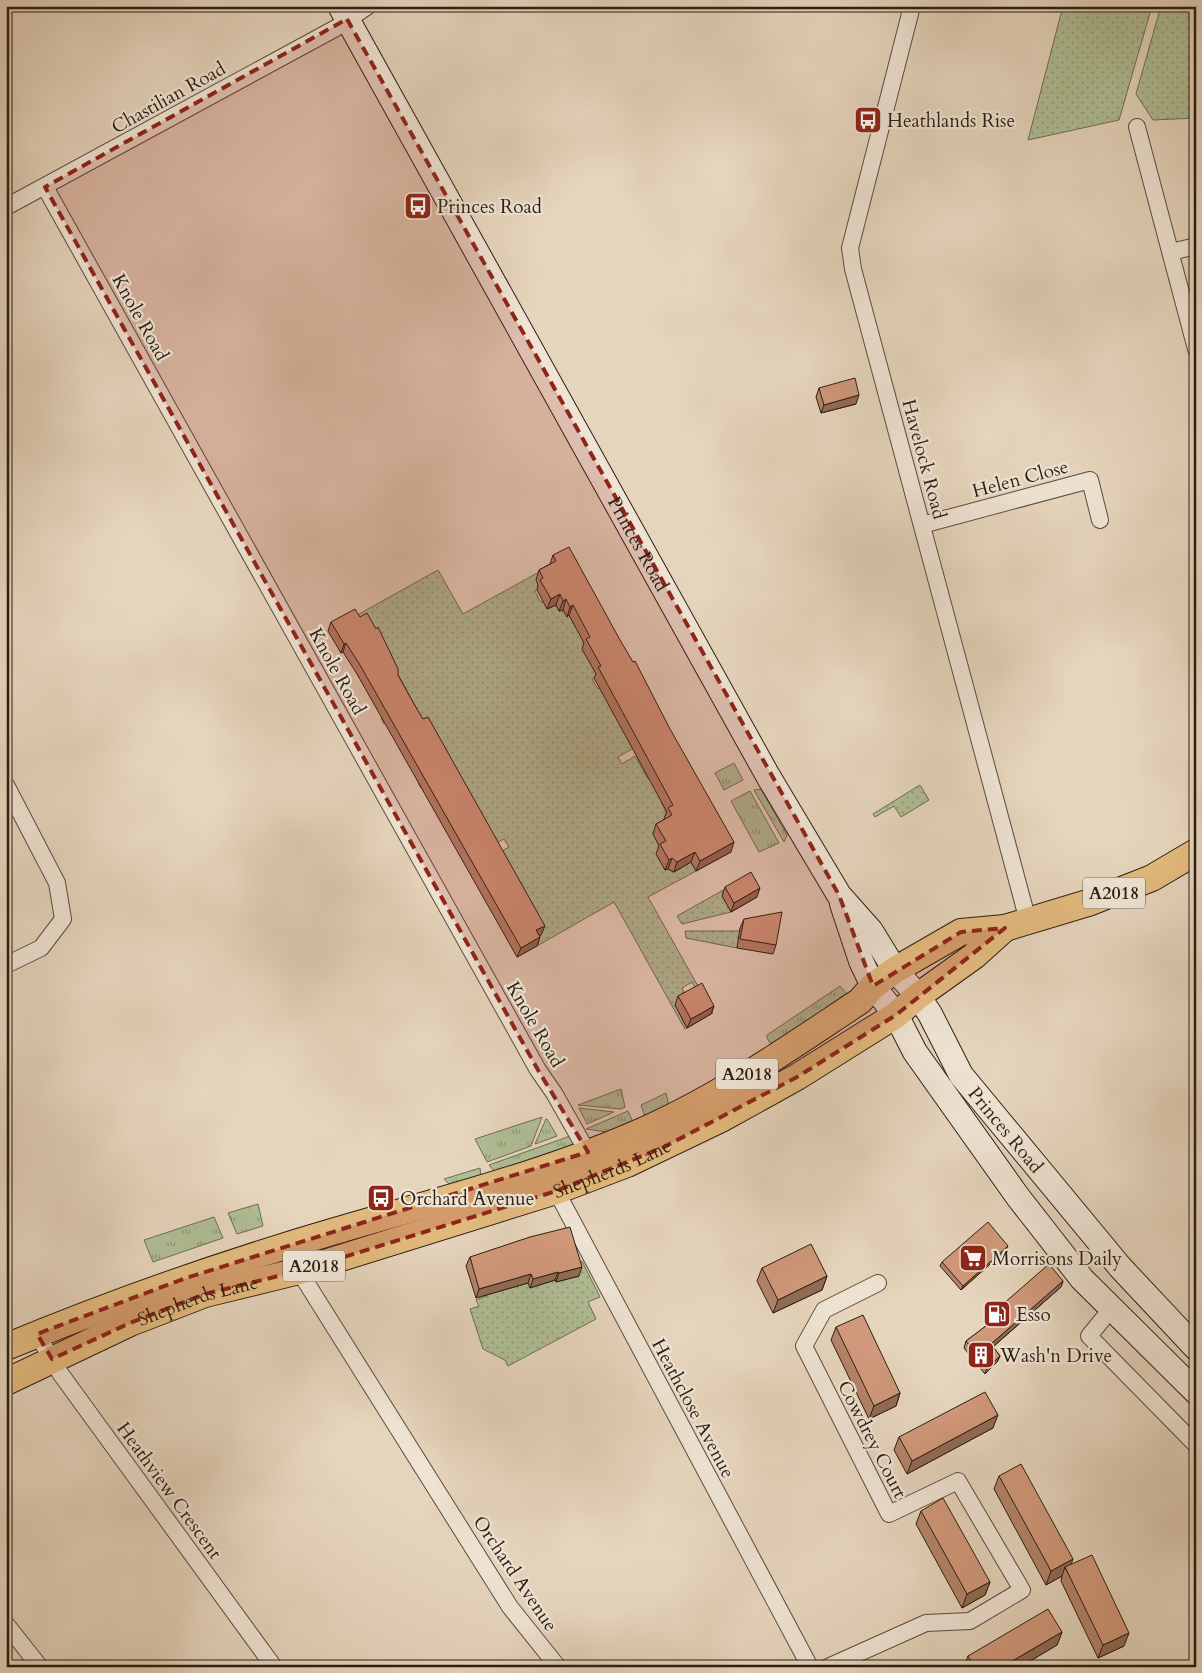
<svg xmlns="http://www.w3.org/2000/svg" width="1202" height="1673" font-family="Cardo,serif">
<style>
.grass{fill:url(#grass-tufts);stroke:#6e6e54}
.garden{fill:url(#garden-dots);stroke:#6e6e54}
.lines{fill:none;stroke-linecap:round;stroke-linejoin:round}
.minor-casing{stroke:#5a4c3e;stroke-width:18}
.secondary-casing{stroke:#2b1e13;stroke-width:26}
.primary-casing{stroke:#2b1e13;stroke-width:28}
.minor{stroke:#efe4d4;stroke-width:16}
.secondary{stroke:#efe4d4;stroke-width:24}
.primary{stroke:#e3ba7e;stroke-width:26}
.wall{fill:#b4846a;stroke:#2b1e13}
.shaded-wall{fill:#926b56;stroke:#2b1e13}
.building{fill:#d1997b;stroke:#2b1e13}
.marked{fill:#8f2418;fill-opacity:0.2;stroke:#8f2418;stroke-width:4;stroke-dasharray:10 6;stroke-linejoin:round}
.labels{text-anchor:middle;stroke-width:4.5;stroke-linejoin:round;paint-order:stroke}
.shield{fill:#efe4d4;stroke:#66594d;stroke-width:1}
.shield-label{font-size:18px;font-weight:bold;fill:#2b1e13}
.street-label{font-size:19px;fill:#2b1e13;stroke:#efe4d4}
.poi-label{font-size:19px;fill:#2b1e13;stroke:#efe4d4;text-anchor:start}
</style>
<defs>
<pattern id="grass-tufts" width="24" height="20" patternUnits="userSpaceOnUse" patternTransform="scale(1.25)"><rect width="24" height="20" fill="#b0be95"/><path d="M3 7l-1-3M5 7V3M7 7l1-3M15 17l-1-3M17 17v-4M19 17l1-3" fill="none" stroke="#8f9a78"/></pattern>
<pattern id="garden-dots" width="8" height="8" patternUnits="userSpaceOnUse" patternTransform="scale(1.25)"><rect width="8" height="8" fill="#b0be95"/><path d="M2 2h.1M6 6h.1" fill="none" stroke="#8f9a78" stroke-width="1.8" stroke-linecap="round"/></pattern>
</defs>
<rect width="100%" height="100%" fill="#e6d5bd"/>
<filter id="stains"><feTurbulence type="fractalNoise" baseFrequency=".004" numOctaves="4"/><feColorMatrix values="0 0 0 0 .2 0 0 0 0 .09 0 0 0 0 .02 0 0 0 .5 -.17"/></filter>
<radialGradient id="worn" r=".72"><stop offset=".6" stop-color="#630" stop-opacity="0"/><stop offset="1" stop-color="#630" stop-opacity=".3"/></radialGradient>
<path class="grass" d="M 734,763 L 743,780 L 724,790 L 715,773 Z
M 761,789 L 787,835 L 784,842 L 754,790 Z
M 750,791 L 779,843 L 759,852 L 731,801 Z
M 840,986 L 847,994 L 772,1046 L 767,1038 L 767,1035 Z
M 621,1089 L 625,1107 L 621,1109 L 578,1105 Z
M 666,1093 L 669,1106 L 645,1117 L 641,1105 Z
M 579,1108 L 614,1112 L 587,1124 Z
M 628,1111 L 633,1122 L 606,1132 L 586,1129 Z
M 542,1117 L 531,1146 L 487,1162 L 475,1139 Z
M 546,1119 L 547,1119 L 557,1136 L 535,1144 Z
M 573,1135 L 574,1145 L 495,1172 L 489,1165 Z
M 480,1168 L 481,1177 L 451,1186 L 444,1179 Z
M 258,1204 L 263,1226 L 237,1234 L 228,1213 Z
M 214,1217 L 223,1238 L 153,1262 L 144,1240 Z"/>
<path class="garden" d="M 1063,6 L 1152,6 L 1119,120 L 1028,140 Z
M 1161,6 L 1196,6 L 1196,118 L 1153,120 L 1136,94 Z
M 550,566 L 540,588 L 535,591 L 540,601 L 556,605 L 559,611 L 563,610 C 581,625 589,654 597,676 L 592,679 L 598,689 L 608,684 L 641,744 L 618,757 L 622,764 L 635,756 L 648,779 L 658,774 L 672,795 L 661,802 C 672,822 667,830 662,851 L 657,854 L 665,870 L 668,869 L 674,872 L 681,868 L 688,857 L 696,871 L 648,897 L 713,1013 L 711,1014 L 692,982 L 682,988 L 687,998 L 675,1005 L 687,1028 L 685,1029 L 614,902 L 537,946 L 533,939 L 541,934 L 497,854 L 509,847 L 504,839 L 491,846 L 432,782 L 421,788 L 418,783 L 448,766 L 405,712 L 384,724 L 381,718 L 396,709 L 380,669 L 360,679 L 357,673 L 352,618 L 438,570 L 463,614 Z
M 920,785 L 929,800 L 901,817 L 894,806 L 875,817 L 873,814 Z
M 727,888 L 731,912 L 682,924 L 677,916 Z
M 751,926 L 739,940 L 737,948 L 686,938 L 685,931 L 738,931 Z
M 582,1261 L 600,1297 L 588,1302 L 596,1319 L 508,1366 L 505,1360 L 483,1349 L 470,1309 L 479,1306 L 476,1300 L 487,1296 L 486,1290 Z"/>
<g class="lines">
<g class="minor-casing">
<path id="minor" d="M 912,6 L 850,248 L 853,269 L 1028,921
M 1137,127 L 1196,349
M 45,187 L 538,1070 L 554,1093 L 592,1160
M 6,207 L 336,28 L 368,6
M 1171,252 L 1196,246
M 922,525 L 1090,480 L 1100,520
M 6,785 L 57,883 L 63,919 L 41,948 L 6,965
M 552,1183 L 810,1667
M 299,1271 L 510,1607 L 558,1667
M 1111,1309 L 1089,1336 L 1196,1445
M 37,1334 L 60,1373 L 274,1667
M 6,1624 L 40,1667
M 828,1667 L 926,1623 L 970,1621 L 1022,1590 L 958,1481 L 889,1514 L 804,1346 L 824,1310 L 878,1283"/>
</g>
<g class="secondary-casing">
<g id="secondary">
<path id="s1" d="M 340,6 L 768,776 L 839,895 L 871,931 L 895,970 L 918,996 L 930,1014 L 961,1075 L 1120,1267 L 1196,1348"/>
<path d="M 842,904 L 861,961 L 873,986 L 896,1015 L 915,1052 L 1018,1197 L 1082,1279 L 1196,1392"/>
</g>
</g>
<g class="primary-casing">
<g id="primary">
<path d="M 6,1347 C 114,1302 223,1264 335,1231 C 440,1200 549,1173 649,1128 C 724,1094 792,1046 860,1001 L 873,986 L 895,970 L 961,932 L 1005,928 L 1091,902 L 1152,878 L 1196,852"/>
<path id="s2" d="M 6,1382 L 130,1323 L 205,1294 L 299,1271 L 556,1191 L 627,1164 L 723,1118 L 797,1077 L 896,1015 L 918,996 L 974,956 L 1005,928"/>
</g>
</g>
<use href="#minor" class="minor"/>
<use href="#secondary" class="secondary"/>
<use href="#primary" class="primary"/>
</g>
<path class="wall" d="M 819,388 L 856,404 L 821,413 L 816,397 Z
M 553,555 L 731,852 L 696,871 L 691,862 L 674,872 L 668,869 L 665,870 L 656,854 L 659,846 L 653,834 L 656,824 L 665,819 L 664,818 L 667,812 L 594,678 L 596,674 L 582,649 L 584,643 L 569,615 L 567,617 L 563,610 L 559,611 L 556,605 L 547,609 L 537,590 L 538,585 L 536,580 L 539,570 L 550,564 Z
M 360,617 L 398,675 L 541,935 L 539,936 L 540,937 L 537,946 L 517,957 L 357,674 L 343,652 L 341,653 L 328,631 L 331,622 Z
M 725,887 L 757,897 L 731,912 L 722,896 Z
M 744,919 L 776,945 L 773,954 L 737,948 L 740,928 Z
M 678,996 L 714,1006 L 711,1014 L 687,1028 L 675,1005 Z
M 1006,1250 L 961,1290 L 940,1266 L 942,1262 Z
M 470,1257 L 579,1276 L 556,1282 L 555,1280 L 530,1288 L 528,1283 L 476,1298 L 466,1266 Z
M 762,1268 L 827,1276 L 822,1290 L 773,1313 L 757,1281 Z
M 1063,1281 L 1061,1287 L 993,1347 L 1000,1356 L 997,1362 L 985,1374 L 964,1348 L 966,1341 L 986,1326 L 985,1324 L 987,1318 Z
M 836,1327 L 900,1393 L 896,1406 L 869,1419 L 831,1340 Z
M 993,1428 L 907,1474 L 894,1450 L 899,1437 Z
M 999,1476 L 1071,1565 L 1124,1646 L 1098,1658 L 1061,1581 L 1062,1576 L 1046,1585 L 994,1489 Z
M 921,1511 L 990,1582 L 985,1595 L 962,1608 L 916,1524 Z
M 1062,1632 L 1057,1645 L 1020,1667 L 964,1667 L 968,1656 Z"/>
<path class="shaded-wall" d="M 859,395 L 856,404 L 821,413 L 824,405 Z
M 560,594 L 556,605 L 547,609 L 551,599 Z
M 566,599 L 563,610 L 559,611 L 563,601 Z
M 573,605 L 569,615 L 567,617 L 570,607 Z
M 346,643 L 343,652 L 341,653 L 344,644 Z
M 734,842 L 731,852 L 696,871 L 700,861 Z
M 695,852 L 691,862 L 674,872 L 677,862 Z
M 672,858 L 668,869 L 665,870 L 669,860 Z
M 760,888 L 757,897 L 731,912 L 734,903 Z
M 545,926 L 541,935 L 533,939 L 536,930 Z
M 540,937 L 537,946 L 517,957 L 521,948 Z
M 714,1006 L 711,1014 L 687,1028 L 691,1019 Z
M 1008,1246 L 1006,1250 L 961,1290 L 963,1286 Z
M 582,1267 L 579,1276 L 556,1282 L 559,1273 Z
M 558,1272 L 555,1280 L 530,1288 L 533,1279 Z
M 531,1274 L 528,1283 L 476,1298 L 479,1289 Z
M 827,1276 L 822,1290 L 773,1313 L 778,1300 Z
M 1063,1281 L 1061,1287 L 988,1351 L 991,1344 Z
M 1000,1356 L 997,1362 L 985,1374 L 987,1368 Z
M 900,1393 L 896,1406 L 869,1419 L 874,1406 Z
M 998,1415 L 993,1428 L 907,1474 L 912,1461 Z
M 1073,1559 L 1068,1573 L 1065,1567 L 1062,1576 L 1046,1585 L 1051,1571 Z
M 990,1582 L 985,1595 L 962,1608 L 967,1594 Z
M 1062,1632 L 1057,1645 L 1020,1667 L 1002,1667 Z
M 1129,1633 L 1124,1646 L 1098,1658 L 1103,1645 Z"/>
<path class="building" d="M 855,378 L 859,395 L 824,405 L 819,388 Z
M 569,547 L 620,640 L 633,662 L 635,661 L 670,729 L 734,842 L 700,861 L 695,852 L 677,862 L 672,858 L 669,860 L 660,844 L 666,841 L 656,824 L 672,815 L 668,808 L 673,805 L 598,667 L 601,666 L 586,639 L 590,637 L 573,605 L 570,607 L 566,599 L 563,601 L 560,594 L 551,599 L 540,580 L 543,578 L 539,570 L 556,561 L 553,555 Z
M 355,609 L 360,617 L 367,613 L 376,629 L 378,627 L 398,669 L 398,675 L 414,704 L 423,719 L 428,717 L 545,926 L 536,930 L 540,937 L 521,948 L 360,665 L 346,643 L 344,644 L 331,622 Z
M 751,872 L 760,888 L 734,903 L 725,887 Z
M 782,912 L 776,945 L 740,939 L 744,919 Z
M 702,983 L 714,1006 L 691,1019 L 678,996 Z
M 988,1222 L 1008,1246 L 963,1286 L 942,1262 Z
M 570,1227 L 582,1267 L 559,1273 L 558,1272 L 533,1279 L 531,1274 L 479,1289 L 470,1257 L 530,1237 Z
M 811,1244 L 827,1276 L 778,1300 L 762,1268 Z
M 1049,1264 L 1063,1281 L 991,1344 L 1000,1356 L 987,1368 L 966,1341 L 991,1322 L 987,1318 Z
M 863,1315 L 900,1393 L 874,1406 L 836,1327 Z
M 985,1392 L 998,1415 L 912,1461 L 899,1437 Z
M 1021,1464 L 1073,1559 L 1051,1571 L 999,1476 Z
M 943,1498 L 990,1582 L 967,1594 L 921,1511 Z
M 1092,1555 L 1129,1633 L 1103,1645 L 1065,1567 Z
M 1048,1609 L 1062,1632 L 1002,1667 L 974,1667 L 968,1656 Z"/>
<path class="marked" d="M 347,19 L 839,895 L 873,986 L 961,932 L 1005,928 L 896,1015 L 797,1077 L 664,1147 L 556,1191 L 299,1271 L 205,1294 L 130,1323 L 52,1359 L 37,1334 L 186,1278 L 588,1152 L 538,1070 L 45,187 Z"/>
<defs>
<g id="bus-square" transform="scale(1.4375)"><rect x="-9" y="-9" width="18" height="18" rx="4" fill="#8f2418" stroke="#efe4d4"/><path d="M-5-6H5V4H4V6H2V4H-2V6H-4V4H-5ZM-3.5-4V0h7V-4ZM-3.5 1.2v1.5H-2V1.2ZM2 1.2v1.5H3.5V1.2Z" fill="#fff"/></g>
<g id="supermarket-square" transform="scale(1.4375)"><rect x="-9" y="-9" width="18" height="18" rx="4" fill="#8f2418" stroke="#efe4d4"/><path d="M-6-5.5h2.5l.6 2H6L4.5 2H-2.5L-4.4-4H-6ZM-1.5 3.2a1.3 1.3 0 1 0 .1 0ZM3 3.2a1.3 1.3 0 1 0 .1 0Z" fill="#fff"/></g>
<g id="fuel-square" transform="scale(1.4375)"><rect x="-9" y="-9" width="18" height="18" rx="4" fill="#8f2418" stroke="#efe4d4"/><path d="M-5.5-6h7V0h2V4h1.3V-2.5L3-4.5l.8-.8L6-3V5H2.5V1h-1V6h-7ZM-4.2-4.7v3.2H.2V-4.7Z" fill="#fff"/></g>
<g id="building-square" transform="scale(1.4375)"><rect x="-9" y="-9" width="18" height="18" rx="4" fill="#8f2418" stroke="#efe4d4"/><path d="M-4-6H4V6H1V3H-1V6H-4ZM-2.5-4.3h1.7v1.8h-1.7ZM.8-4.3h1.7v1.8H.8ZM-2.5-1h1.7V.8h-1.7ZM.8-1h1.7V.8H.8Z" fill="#fff"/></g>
</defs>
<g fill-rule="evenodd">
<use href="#bus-square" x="868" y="120"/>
<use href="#bus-square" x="418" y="206"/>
<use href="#bus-square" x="381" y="1198"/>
<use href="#supermarket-square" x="973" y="1258"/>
<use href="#fuel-square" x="997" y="1314"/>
<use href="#building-square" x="981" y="1355"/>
</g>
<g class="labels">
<g class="shield">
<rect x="1083" y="877.5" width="62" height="31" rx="4"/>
<rect x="716" y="1058.5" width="62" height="31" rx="4"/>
<rect x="283" y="1250.5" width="62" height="31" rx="4"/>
</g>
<g class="shield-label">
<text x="1114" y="899">A2018</text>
<text x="747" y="1080">A2018</text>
<text x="314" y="1272">A2018</text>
</g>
<g class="street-label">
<text transform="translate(168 97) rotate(-29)" y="7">Chastilian Road</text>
<text transform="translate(141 317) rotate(61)" y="7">Knole Road</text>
<text transform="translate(925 459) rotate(75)" y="7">Havelock Road</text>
<text transform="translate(1020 478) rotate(-15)" y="7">Helen Close</text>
<text dy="7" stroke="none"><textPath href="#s1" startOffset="615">Princes Road</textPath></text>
<text transform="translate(338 671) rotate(61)" y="7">Knole Road</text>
<text transform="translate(536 1024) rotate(60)" y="7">Knole Road</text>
<text dy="7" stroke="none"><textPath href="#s1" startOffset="1309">Princes Road</textPath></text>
<text dy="7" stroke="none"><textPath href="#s2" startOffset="644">Shepherds Lane</textPath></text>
<text dy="7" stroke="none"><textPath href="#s2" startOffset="209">Shepherds Lane</textPath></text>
<text transform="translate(694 1408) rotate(62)" y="7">Heathclose Avenue</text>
<text transform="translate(873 1439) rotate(63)" y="7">Cowdrey Court</text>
<text transform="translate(170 1490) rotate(54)" y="7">Heathview Crescent</text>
<text transform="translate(516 1573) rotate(56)" y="7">Orchard Avenue</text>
</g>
<g class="poi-label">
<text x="887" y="127">Heathlands Rise</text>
<text x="437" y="213">Princes Road</text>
<text x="400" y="1205">Orchard Avenue</text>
<text x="992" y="1265">Morrisons Daily</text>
<text x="1016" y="1321">Esso</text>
<text x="1000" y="1362">Wash'n Drive</text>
</g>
</g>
<rect width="1202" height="1673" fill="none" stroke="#e6d5bd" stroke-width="25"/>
<rect x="8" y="8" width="1187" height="1658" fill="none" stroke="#2b1e13" stroke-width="2.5"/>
<rect x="12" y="12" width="1177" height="1648" fill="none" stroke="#2b1e13"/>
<rect width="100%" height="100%" filter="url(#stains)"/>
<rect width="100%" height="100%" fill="url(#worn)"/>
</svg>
